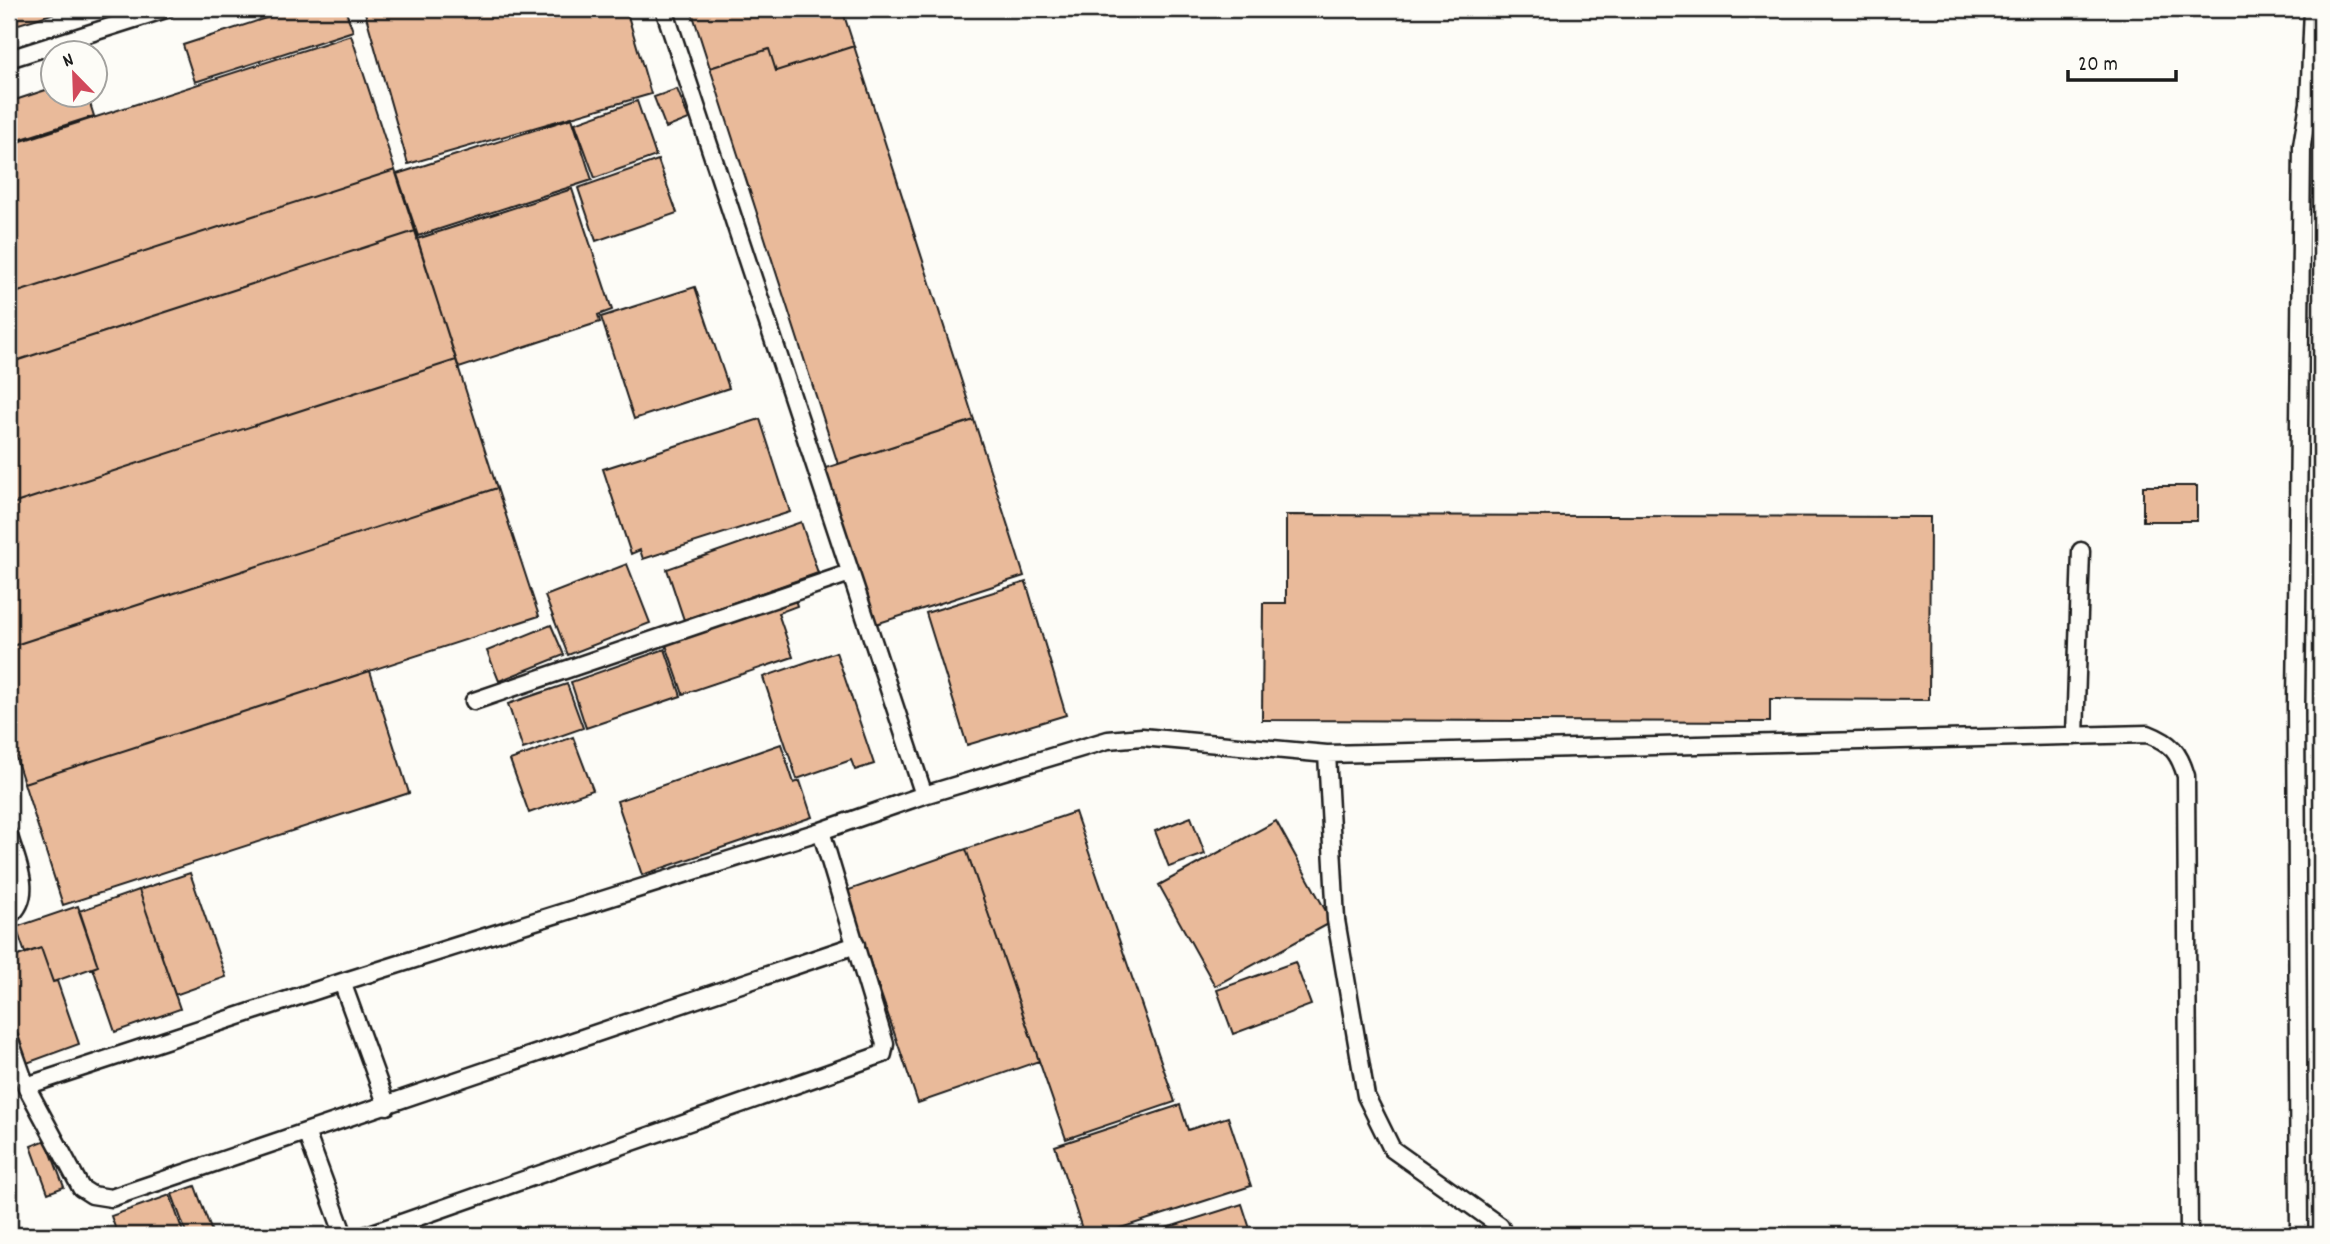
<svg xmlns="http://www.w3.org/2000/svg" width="2330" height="1244" font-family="Dekko,sans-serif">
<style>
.building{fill:#e9ba9a;stroke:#1c1c1c;stroke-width:2}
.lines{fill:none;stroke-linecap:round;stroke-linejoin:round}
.lane-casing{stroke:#1c1c1c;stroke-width:21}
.lane{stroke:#fdfcf7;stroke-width:16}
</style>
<rect width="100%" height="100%" fill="#fdfcf7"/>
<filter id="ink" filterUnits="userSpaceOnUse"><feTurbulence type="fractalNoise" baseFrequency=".0143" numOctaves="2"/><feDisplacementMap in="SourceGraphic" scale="14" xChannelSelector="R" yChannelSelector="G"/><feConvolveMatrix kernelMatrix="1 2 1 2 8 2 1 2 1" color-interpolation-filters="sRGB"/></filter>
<g filter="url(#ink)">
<path class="building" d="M 9,9 L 68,9 L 9,27 Z
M 294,9 L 345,9 L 353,31 L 195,82 L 183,45 Z
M 364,9 L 626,9 L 651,94 L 408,164 Z
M 691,9 L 842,9 L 854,46 L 776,71 L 769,49 L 710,68 Z
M 351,35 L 395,170 L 9,295 L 9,145 Z
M 854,46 L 974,420 L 838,464 L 710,68 L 769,49 L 776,71 Z
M 52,88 L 52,94 L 87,94 L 94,116 L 9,143 L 9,102 Z
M 677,89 L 689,119 L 666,128 L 654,97 Z
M 637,101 L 656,156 L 595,178 L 575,123 Z
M 572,118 L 592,180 L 418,236 L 397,174 Z
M 658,160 L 677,213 L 596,241 L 578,188 Z
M 395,170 L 415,231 L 9,363 L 9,295 Z
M 572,189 L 612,310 L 598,315 L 600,322 L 459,368 L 417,239 Z
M 415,231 L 456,360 L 9,505 L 9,363 Z
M 695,287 L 729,388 L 634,419 L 601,317 Z
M 456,360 L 497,488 L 9,647 L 9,505 Z
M 760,419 L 790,512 L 643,559 L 640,550 L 631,554 L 603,469 Z
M 974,420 L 1024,576 L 873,625 L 823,469 Z
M 2143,486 L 2197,486 L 2197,521 L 2143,521 Z
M 497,488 L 539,616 L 24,783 L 9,737 L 9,647 Z
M 1286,515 L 1930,517 L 1929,700 L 1770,699 L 1770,722 L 1262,720 L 1263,603 L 1286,603 Z
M 801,522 L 818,573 L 684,620 L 667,569 Z
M 627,564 L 650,623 L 568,655 L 545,596 Z
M 1026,582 L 1066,715 L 967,745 L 926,613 Z
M 794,596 L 797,606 L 778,613 L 793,657 L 683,694 L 664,639 Z
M 551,625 L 564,655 L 499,681 L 487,651 Z
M 665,649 L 681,696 L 586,728 L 571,682 Z
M 836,652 L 874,764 L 855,770 L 851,760 L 797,779 L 763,677 Z
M 370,671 L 409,793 L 63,905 L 24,783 Z
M 567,684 L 583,728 L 523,749 L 508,704 Z
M 573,737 L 593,790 L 529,813 L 510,760 Z
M 781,744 L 794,783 L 800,781 L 812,817 L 642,875 L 617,801 Z
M 1075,812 L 1175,1102 L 1066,1139 L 966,849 Z
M 1191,817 L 1205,854 L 1169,867 L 1155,831 Z
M 1276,821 L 1332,922 L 1215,986 L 1159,885 Z
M 966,849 L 1039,1061 L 918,1103 L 846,891 Z
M 190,873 L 226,977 L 175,995 L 139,890 Z
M 139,890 L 180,1009 L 115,1032 L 93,968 L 98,966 L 79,911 Z
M 78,906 L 98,966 L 53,982 L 41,948 L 25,953 L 16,927 Z
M 41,948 L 53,982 L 57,981 L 79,1044 L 27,1063 L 9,1010 L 9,959 Z
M 1295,962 L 1311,1005 L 1233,1034 L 1217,990 Z
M 1180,1105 L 1188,1130 L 1228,1117 L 1251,1186 L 1099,1235 L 1084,1235 L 1055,1146 Z
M 46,1140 L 64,1187 L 48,1193 L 31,1146 Z
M 195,1186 L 213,1235 L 187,1235 L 172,1194 Z
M 170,1195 L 184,1235 L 111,1235 L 117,1233 L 111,1216 Z
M 1242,1204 L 1252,1235 L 1144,1235 Z"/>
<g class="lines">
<g class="lane-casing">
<path id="lane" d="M 664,9 L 924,795
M 9,59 L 166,9
M 474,701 L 850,573
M 2075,736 L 2081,551
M 1327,754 L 1336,920 L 1366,1096 L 1392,1149 L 1500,1226 L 1504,1235
M 9,836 C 16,861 35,896 9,916
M 342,982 L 387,1106
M 9,1038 L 26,1086 L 81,1188 L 92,1195 L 111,1198 L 856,945
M 26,1086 L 342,982 L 821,831 L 924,795 L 1108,740 L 1142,737 L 1327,754 L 2148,734 C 2171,743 2179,752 2186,776 L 2189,1235
M 306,1132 L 343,1233 L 346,1235
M 367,1235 L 883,1054 L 885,1044 L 821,831
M 2299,1235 L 2296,707 L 2302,145 L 2309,103 L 2313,9"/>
</g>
<use href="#lane" class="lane"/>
</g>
</g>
<rect width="2330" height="1244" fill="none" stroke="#fdfcf7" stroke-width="35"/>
<rect x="18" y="18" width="2295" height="1209" fill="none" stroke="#1c1c1c" stroke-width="2.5" filter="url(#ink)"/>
<g transform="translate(74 74) rotate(337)"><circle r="33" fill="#fdfcf7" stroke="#a3a29f" stroke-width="2"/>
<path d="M0-5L12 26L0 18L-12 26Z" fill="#d1495b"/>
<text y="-10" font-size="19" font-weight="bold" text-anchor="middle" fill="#1c1c1c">N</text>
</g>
<path d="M2068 70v10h108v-10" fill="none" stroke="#1c1c1c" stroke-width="3.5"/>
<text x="2078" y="70" font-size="21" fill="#1c1c1c" stroke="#fdfcf7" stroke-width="5" paint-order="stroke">20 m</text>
</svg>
